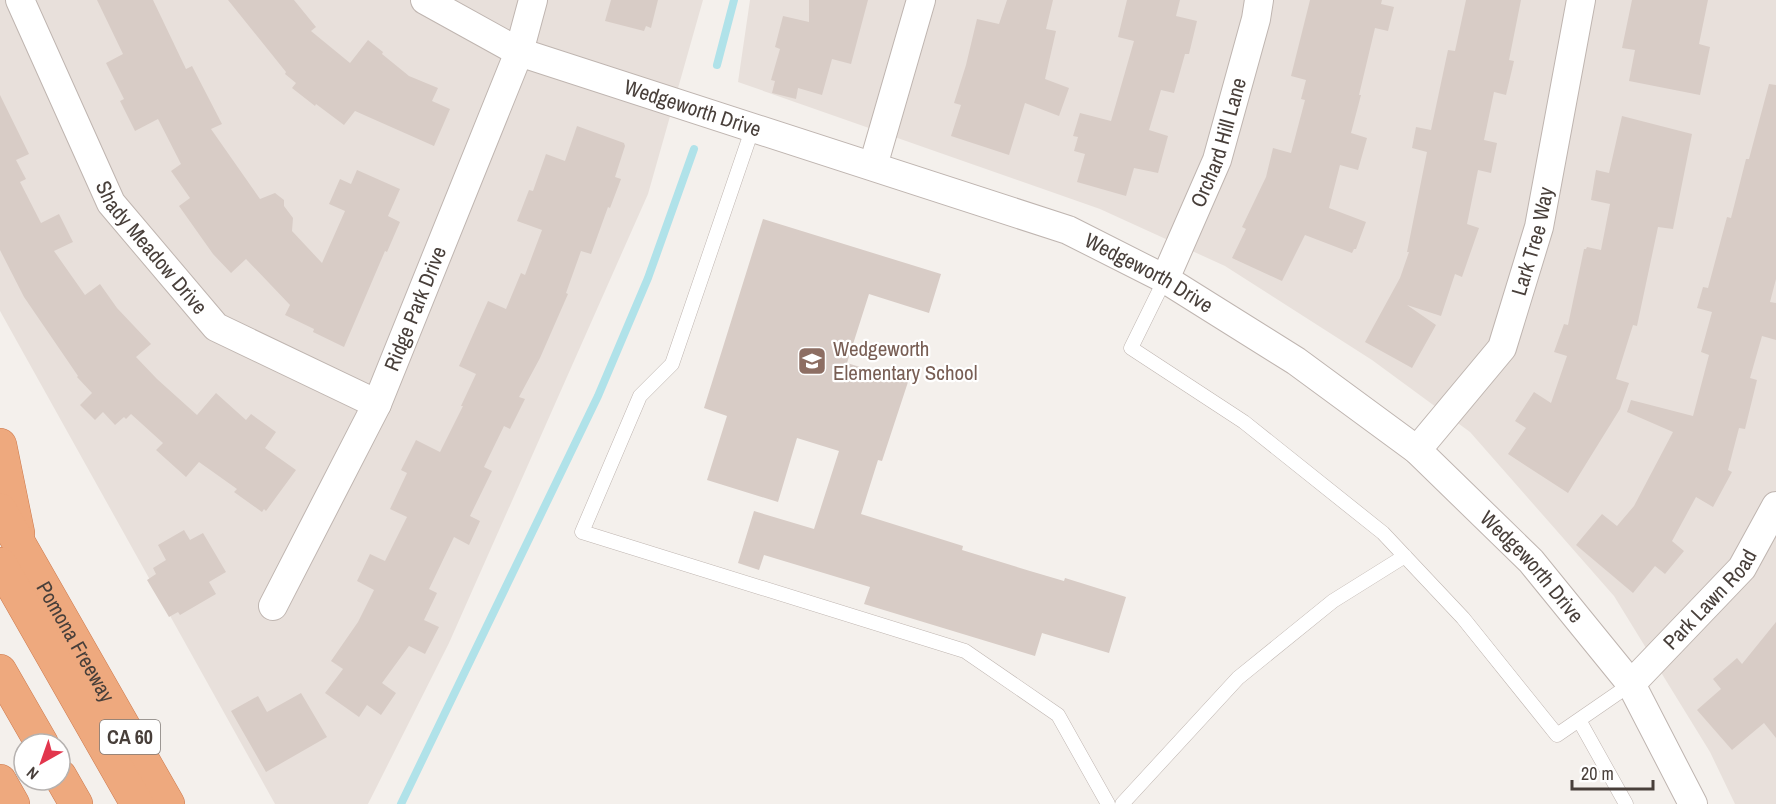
<svg xmlns="http://www.w3.org/2000/svg" width="1776" height="804" font-family="'Archivo Narrow',sans-serif">
<style>
.residential{fill:#e8e0db}
.lines{fill:none;stroke-linecap:round;stroke-linejoin:round}
.stream{stroke:#b0e2e9;stroke-width:8}
.building{fill:#d8ccc6}
.service-casing{stroke:#bfb5b0;stroke-width:15}
.minor-casing{stroke:#bfb5b0;stroke-width:30}
.motorway-casing{stroke:#cc7a4e;stroke-width:34}
.service{stroke:#fff;stroke-width:14}
.minor{stroke:#fff;stroke-width:28}
.motorway{stroke:#eea97e;stroke-width:33}
.labels{text-anchor:middle;stroke-width:4.5;stroke-linejoin:round;paint-order:stroke}
.shield{fill:#fff;stroke:#7f7975;stroke-width:1.5}
.shield-label{font-size:20px;font-weight:bold;fill:#483f3a}
.street-label{font-size:21px;fill:#483f3a;stroke:#fff}
.education-label{font-size:21px;fill:#785e54;stroke:#fff;text-anchor:start}
</style>
<rect width="100%" height="100%" fill="#f4f0ec"/>
<path class="residential" d="M 0,0 L 703,0 L 648,194 L 449,643 L 368,804 L 275,804 L 0,311 Z
M 750,0 L 1776,0 L 1776,804 L 1735,804 L 1710,752 L 1614,596 L 1470,432 L 1372,360 L 1225,266 L 1100,209 L 738,82 Z"/>
<g class="lines">
<path class="stream" d="M 717,65 L 734,0
M 401,804 L 598,396 L 648,278 L 694,149"/>
</g>
<path class="building" d="M 97,0 L 153,0 L 186,69 L 192,66 L 222,124 L 211,129 L 260,199 L 275,193 L 284,200 L 284,206 L 293,218 L 292,231 L 322,263 L 345,211 L 329,204 L 340,179 L 351,184 L 357,170 L 400,189 L 388,216 L 400,222 L 387,252 L 385,251 L 344,347 L 313,332 L 314,329 L 285,315 L 290,305 L 246,259 L 231,273 L 213,254 L 179,206 L 190,198 L 171,171 L 181,164 L 158,119 L 135,131 L 120,101 L 124,99 L 106,63 L 123,54 Z
M 228,0 L 294,0 L 316,27 L 311,31 L 350,63 L 368,40 L 383,52 L 382,54 L 409,76 L 438,88 L 432,101 L 450,109 L 434,146 L 355,111 L 344,125 L 316,104 L 315,106 L 292,88 L 296,83 L 285,74 L 286,72 Z
M 611,0 L 658,0 L 651,28 L 646,26 L 644,31 L 605,21 Z
M 809,0 L 868,0 L 851,64 L 832,59 L 822,95 L 798,88 L 796,99 L 772,93 L 775,81 L 771,80 L 780,49 L 775,47 L 783,16 L 809,22 Z
M 1007,0 L 1053,0 L 1046,29 L 1056,31 L 1045,79 L 1069,88 L 1059,116 L 1025,103 L 1009,155 L 951,136 L 961,105 L 954,103 L 966,65 L 977,19 L 999,24 Z
M 1127,0 L 1180,0 L 1176,16 L 1197,21 L 1189,54 L 1185,54 L 1174,93 L 1161,90 L 1149,130 L 1168,136 L 1158,173 L 1134,168 L 1126,196 L 1077,182 L 1085,154 L 1074,151 L 1078,137 L 1073,136 L 1080,113 L 1111,121 L 1134,41 L 1118,37 Z
M 1310,0 L 1382,0 L 1381,4 L 1394,7 L 1388,31 L 1375,28 L 1359,95 L 1361,95 L 1351,133 L 1367,138 L 1358,170 L 1340,165 L 1329,208 L 1366,222 L 1356,249 L 1354,249 L 1352,253 L 1305,235 L 1282,281 L 1232,258 L 1246,229 L 1242,227 L 1266,177 L 1273,148 L 1291,153 L 1305,100 L 1301,99 L 1306,80 L 1291,76 Z
M 1466,0 L 1521,0 L 1509,60 L 1514,61 L 1506,95 L 1494,92 L 1484,140 L 1497,143 L 1491,173 L 1478,170 L 1467,224 L 1479,228 L 1462,277 L 1455,274 L 1441,316 L 1407,305 L 1436,325 L 1412,368 L 1365,342 L 1400,278 L 1409,252 L 1407,252 L 1427,152 L 1412,148 L 1416,127 L 1431,130 L 1448,50 L 1455,51 Z
M 1632,0 L 1708,0 L 1699,44 L 1710,47 L 1700,95 L 1629,81 L 1635,50 L 1622,48 Z
M 1769,84 L 1776,85 L 1776,279 L 1770,302 L 1776,303 L 1776,340 L 1762,336 L 1750,378 L 1757,380 L 1745,429 L 1739,428 L 1728,470 L 1732,472 L 1713,507 L 1696,497 L 1672,541 L 1684,551 L 1665,574 L 1655,566 L 1633,593 L 1576,545 L 1602,514 L 1617,526 L 1634,506 L 1673,432 L 1627,412 L 1631,400 L 1693,416 L 1709,355 L 1701,352 L 1712,312 L 1697,308 L 1703,287 L 1708,288 L 1727,217 L 1731,218 L 1746,159 L 1749,159 Z
M 0,95 L 29,154 L 16,160 L 26,179 L 20,182 L 41,223 L 59,214 L 73,242 L 54,251 L 85,295 L 100,284 L 117,308 L 151,344 L 136,357 L 157,379 L 197,415 L 216,393 L 246,420 L 251,414 L 276,432 L 265,448 L 296,470 L 266,511 L 264,509 L 262,512 L 234,492 L 237,489 L 199,462 L 186,477 L 156,450 L 163,443 L 131,414 L 126,419 L 124,417 L 115,425 L 103,412 L 95,420 L 80,405 L 92,393 L 77,377 L 78,376 L 24,297 L 0,250 Z
M 1622,116 L 1692,134 L 1673,229 L 1658,227 L 1637,326 L 1633,325 L 1616,379 L 1629,383 L 1620,409 L 1568,493 L 1508,454 L 1526,428 L 1515,421 L 1534,392 L 1551,403 L 1567,356 L 1554,352 L 1564,324 L 1568,325 L 1584,249 L 1586,249 L 1587,247 L 1601,250 L 1610,204 L 1591,200 L 1596,170 L 1609,173 Z
M 577,126 L 624,143 L 625,146 L 615,177 L 621,179 L 610,208 L 608,207 L 591,254 L 581,251 L 566,293 L 568,294 L 540,358 L 519,397 L 525,399 L 510,429 L 504,426 L 484,467 L 492,471 L 470,516 L 480,521 L 469,545 L 454,537 L 429,589 L 437,593 L 424,620 L 439,627 L 425,654 L 409,646 L 382,683 L 396,693 L 381,715 L 367,705 L 359,717 L 325,693 L 343,669 L 331,661 L 358,622 L 374,590 L 357,581 L 370,554 L 385,561 L 407,517 L 390,509 L 407,473 L 401,470 L 416,440 L 440,452 L 463,406 L 461,406 L 476,374 L 459,366 L 488,301 L 506,309 L 521,273 L 525,275 L 542,230 L 517,221 L 529,190 L 533,191 L 546,154 L 565,161 Z
M 763,219 L 941,274 L 929,313 L 869,294 L 847,363 L 908,382 L 882,461 L 878,460 L 861,514 L 963,546 L 962,550 L 1030,571 L 1064,581 L 1065,578 L 1126,597 L 1109,653 L 1042,633 L 1035,656 L 864,604 L 870,587 L 764,555 L 759,570 L 738,563 L 754,511 L 814,529 L 839,451 L 797,438 L 778,502 L 707,480 L 727,416 L 704,408 Z
M 184,530 L 190,540 L 203,533 L 226,572 L 209,582 L 216,594 L 180,615 L 178,612 L 169,617 L 147,580 L 156,574 L 153,568 L 166,560 L 158,545 Z
M 1776,622 L 1776,738 L 1764,723 L 1732,750 L 1697,710 L 1721,689 L 1713,679 L 1737,658 L 1742,664 Z
M 301,693 L 327,737 L 266,772 L 231,711 L 258,696 L 267,712 Z"/>
<g class="lines">
<g class="service-casing">
<path id="service" d="M 753,127 L 672,364 L 640,396 L 582,532 L 965,651 L 1058,715 L 1108,804
M 1165,279 L 1131,348 L 1244,422 L 1383,533 L 1463,618 L 1557,735 L 1631,684
M 1579,720 L 1626,804
M 1122,804 L 1238,678 L 1333,601 L 1405,556"/>
</g>
<g class="minor-casing">
<g id="minor">
<path id="s1" d="M 20,0 L 111,203 L 216,327 L 377,404"/>
<path id="s2" d="M 425,0 L 519,52 L 1068,230 L 1165,279 L 1296,361 L 1417,450 L 1531,561 L 1631,684 L 1693,804"/>
<path d="M 873,166 L 921,0"/>
<path id="s3" d="M 1165,279 L 1217,160 L 1256,19 L 1259,0"/>
<path id="s4" d="M 1417,450 L 1502,348 L 1539,227 L 1581,0"/>
<path id="s5" d="M 273,606 L 377,404 L 519,52 L 533,0"/>
<path id="s6" d="M 1631,684 L 1742,568 L 1776,506"/>
</g>
</g>
<g class="motorway-casing">
<g id="motorway">
<path d="M 0,445 L 18,533"/>
<path id="s7" d="M 0,510 L 168,804"/>
<path d="M 0,564 L 137,804"/>
<path d="M 0,671 L 42,744"/>
<path d="M 60,776 L 76,804"/>
<path d="M 0,781 L 13,804"/>
</g>
</g>
<use href="#service" class="service"/>
<use href="#minor" class="minor"/>
<use href="#motorway" class="motorway"/>
</g>
<defs>
<g id="school-square" transform="scale(1.5)"><rect x="-9" y="-9" width="18" height="18" rx="4" fill="#8d6e63" stroke="#fff"/><path d="M0-5L7-2L0 1L-7-2ZM-4 1L0 2.5L4 1V4Q0 6-4 4Z" fill="#fff"/></g>
</defs>
<g fill-rule="evenodd">
<use href="#school-square" x="812" y="361"/>
</g>
<g class="labels">
<rect class="shield" x="100" y="720" width="60" height="34" rx="4.5"/>
<g class="shield-label">
<text x="130" y="744">CA 60</text>
</g>
<g class="street-label">
<text dy="7" stroke="none"><textPath href="#s2" startOffset="290">Wedgeworth Drive</textPath></text>
<text dy="7" stroke="none"><textPath href="#s3" startOffset="147">Orchard Hill Lane</textPath></text>
<text dy="7" stroke="none"><textPath href="#s4" startOffset="244">Lark Tree Way</textPath></text>
<text dy="7" stroke="none"><textPath href="#s1" startOffset="282">Shady Meadow Drive</textPath></text>
<text dy="7" stroke="none"><textPath href="#s2" startOffset="776">Wedgeworth Drive</textPath></text>
<text dy="7" stroke="none"><textPath href="#s5" startOffset="330">Ridge Park Drive</textPath></text>
<text dy="7" stroke="none"><textPath href="#s2" startOffset="1262">Wedgeworth Drive</textPath></text>
<text dy="7" stroke="none"><textPath href="#s6" startOffset="116">Park Lawn Road</textPath></text>
<text dy="7" stroke="none"><textPath href="#s7" startOffset="152">Pomona Freeway</textPath></text>
</g>
<g class="education-label">
<text x="833" y="356">Wedgeworth<tspan x="833" dy="24">Elementary School</tspan></text>
</g>
</g>
<g transform="translate(42 762) rotate(220)"><circle r="28" fill="#ffffff" stroke="#b6b2b0" stroke-width="1.5"/>
<path d="M0-4.5L10 22L0 15L-10 22Z" fill="#e2364d"/>
<text y="-9" font-size="16" font-weight="bold" text-anchor="middle" fill="#483f3a">N</text>
</g>
<path d="M1572 780v9h81v-9" fill="none" stroke="#483f3a" stroke-width="3"/>
<text x="1581" y="780" font-size="18" fill="#483f3a" stroke="#ffffff" stroke-width="4.5" paint-order="stroke">20 m</text>
</svg>
